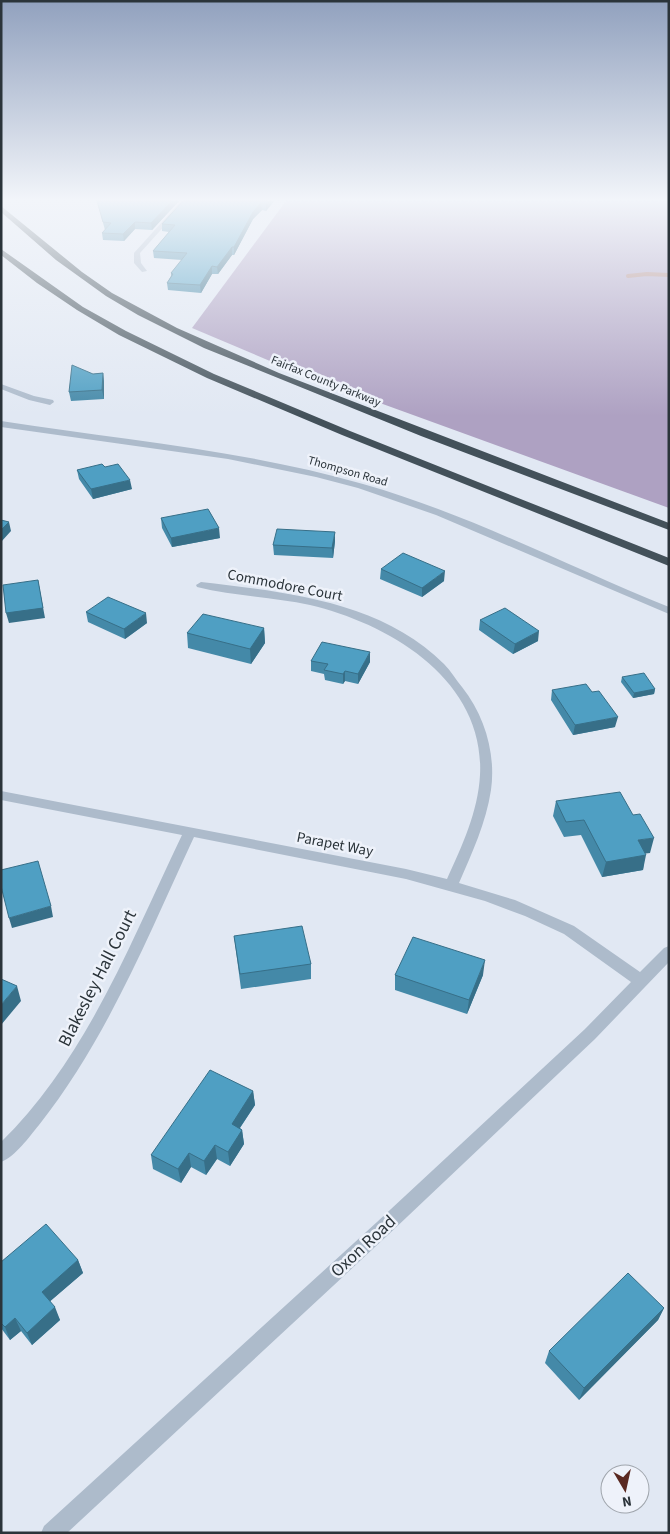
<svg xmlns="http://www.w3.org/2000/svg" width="670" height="1534" font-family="'Source Sans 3',sans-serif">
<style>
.green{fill:#aea1c2}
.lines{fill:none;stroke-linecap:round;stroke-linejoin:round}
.stream{stroke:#af8580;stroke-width:4}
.minor{fill:#adbbcb;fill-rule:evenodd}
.highway{fill:#43515a;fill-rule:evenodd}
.wall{fill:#4489a8}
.shaded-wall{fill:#376f88}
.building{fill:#4f9fc3;stroke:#376f88}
.labels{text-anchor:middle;stroke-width:5;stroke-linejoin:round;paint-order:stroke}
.far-street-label{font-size:12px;fill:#2b343a;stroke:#eef2fa}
.street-label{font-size:15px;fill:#2b343a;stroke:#eef2fa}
.near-street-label{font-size:18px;fill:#2b343a;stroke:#eef2fa}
</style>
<rect width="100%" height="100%" fill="#e1e8f3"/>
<path class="green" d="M 286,201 L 669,201 L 669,508 L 303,375 L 192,328 Z"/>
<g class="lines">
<path class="stream" d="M 628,276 L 647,274 L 669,275"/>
<path class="minor" d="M 181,201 L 187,201 L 140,253 L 141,263 L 147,271 L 142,272 L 134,263 L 134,253 Z
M 1,384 L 34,396 L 53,400 L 54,402 L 50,405 L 29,400 L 1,389 Z
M 1,421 C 122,440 245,450 363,484 C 469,514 567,566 669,607 L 669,614 L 436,515 L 358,488 L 316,477 L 228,459 L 1,427 Z
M 201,582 C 284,592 381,601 444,664 C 451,671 456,680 462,687 C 485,716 496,754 491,790 C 486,823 472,853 459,883 L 515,900 L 574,926 L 640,972 L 664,948 L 669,946 L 669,962 L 595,1039 L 389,1234 L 67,1533 L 41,1533 L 44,1526 L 377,1222 L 585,1029 L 631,982 L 564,934 L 525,916 L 485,901 L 406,879 L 194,837 C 148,936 107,1039 39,1125 C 29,1137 16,1156 1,1162 L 1,1142 C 87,1058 131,941 182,835 L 1,800 L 1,791 L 406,869 L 447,879 C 462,846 478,812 480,775 C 485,680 390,624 310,605 C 273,597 233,596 197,587 L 196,585 Z"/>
<path class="highway" d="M 1,206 L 82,272 L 112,293 L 177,328 L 279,373 L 669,523 L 669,530 L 421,436 L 204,348 L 138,315 L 106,296 L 56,260 L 1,212 Z
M 1,249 L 83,307 L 126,331 L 214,374 L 350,431 L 669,558 L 669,566 L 342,435 L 207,378 L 119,335 L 77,310 L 37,283 L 1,255 Z"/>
</g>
<path class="wall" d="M 97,201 L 179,201 L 152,230 L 135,229 L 124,241 L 103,240 L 102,233 L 105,230 Z
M 183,201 L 274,201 L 266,211 L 262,210 L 253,219 L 234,255 L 232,255 L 218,274 L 212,274 L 201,293 L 168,290 L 167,283 L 171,276 L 171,273 L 182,260 L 154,258 L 153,251 L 169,232 L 162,231 L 162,224 Z
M 103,373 L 104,382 L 104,399 L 71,401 L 69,392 L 93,374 Z
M 105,467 L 132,489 L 93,499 L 79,479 L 77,470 Z
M 161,518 L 220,538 L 172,547 L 162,528 Z
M 335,541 L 333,558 L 274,555 L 273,545 Z
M 381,569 L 444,581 L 422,597 L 380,579 Z
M 86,612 L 147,623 L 125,639 L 88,622 Z
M 480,620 L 538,641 L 513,654 L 479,630 Z
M 264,628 L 265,643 L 251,664 L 188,648 L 187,633 Z
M 311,661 L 370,662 L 358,684 L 345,681 L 343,684 L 325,680 L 324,674 L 311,671 Z
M 622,677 L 655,689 L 654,694 L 633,698 L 621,682 Z
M 552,690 L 615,727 L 573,735 L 551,700 Z
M 556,801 L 650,853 L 645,853 L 643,870 L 602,877 L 581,835 L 564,837 L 553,816 Z
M 234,936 L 311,964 L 311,979 L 241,989 Z
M 395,975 L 483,975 L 467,1014 L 395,990 Z
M 253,1091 L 255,1105 L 240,1128 L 242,1130 L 244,1144 L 230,1166 L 217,1159 L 206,1175 L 191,1167 L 181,1183 L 153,1169 L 151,1155 Z
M 78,1260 L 83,1273 L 50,1301 L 60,1320 L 32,1345 L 21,1331 L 10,1340 L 1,1328 L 1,1262 Z
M 664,1308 L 658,1320 L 579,1400 L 545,1363 L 549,1351 Z"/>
<path class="shaded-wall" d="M 172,201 L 179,201 L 152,230 L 151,223 Z
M 268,201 L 274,201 L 266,211 L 266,204 Z
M 261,203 L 262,210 L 253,219 L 234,255 L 234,247 L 253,212 Z
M 135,222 L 135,229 L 124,241 L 123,234 Z
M 232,247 L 232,255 L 218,274 L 217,267 Z
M 212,266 L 212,274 L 201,293 L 200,285 Z
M 103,373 L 104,382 L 104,399 L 102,390 Z
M 130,480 L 132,489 L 93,499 L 91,489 Z
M 9,522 L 11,531 L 1,542 L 1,530 Z
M 219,528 L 220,538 L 172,547 L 171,538 Z
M 335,532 L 335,541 L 333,558 L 332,548 Z
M 445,571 L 444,581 L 422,597 L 422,588 Z
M 38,580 L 45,618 L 9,623 L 6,613 Z
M 146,613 L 147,623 L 125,639 L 124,629 Z
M 264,628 L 265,643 L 251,664 L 250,649 Z
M 539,631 L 538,641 L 513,654 L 515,644 Z
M 370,652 L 370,662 L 358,684 L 358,674 Z
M 345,671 L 345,681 L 343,684 L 343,674 Z
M 655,689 L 654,694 L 633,698 L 634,693 Z
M 618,717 L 615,727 L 573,735 L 575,725 Z
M 654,838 L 650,853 L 634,855 L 638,840 Z
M 646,855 L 643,870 L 602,877 L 606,862 Z
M 51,906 L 53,917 L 12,928 L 9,918 Z
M 485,960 L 483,975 L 467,1014 L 469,1000 Z
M 17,986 L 21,1001 L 1,1025 L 1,1005 Z
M 253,1091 L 255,1105 L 233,1138 L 232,1124 Z
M 242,1130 L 244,1144 L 230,1166 L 228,1152 Z
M 215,1145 L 217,1159 L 206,1175 L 204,1161 Z
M 189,1153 L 191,1167 L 181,1183 L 178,1169 Z
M 78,1260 L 83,1273 L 47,1304 L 42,1292 Z
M 55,1307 L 60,1320 L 32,1345 L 27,1333 Z
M 664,1308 L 658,1320 L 579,1400 L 584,1388 Z
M 15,1318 L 21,1331 L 10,1340 L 5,1327 Z"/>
<path class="building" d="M 97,201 L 172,201 L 151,223 L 135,222 L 123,234 L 102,233 L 111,223 L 103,222 Z
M 183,201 L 268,201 L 266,204 L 261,203 L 253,212 L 234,247 L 232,247 L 217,267 L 212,266 L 200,285 L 167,283 L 173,274 L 171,273 L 187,253 L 153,251 L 175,225 L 162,224 Z
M 72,365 L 93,374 L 103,373 L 102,390 L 69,392 Z
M 102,464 L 105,467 L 118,464 L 130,480 L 91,489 L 77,470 Z
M 208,509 L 219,528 L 171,538 L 161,518 Z
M 1,520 L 9,522 L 1,530 Z
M 277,529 L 335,532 L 332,548 L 273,545 Z
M 403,553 L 445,571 L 422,588 L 381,569 Z
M 38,580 L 43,608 L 6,613 L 3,585 Z
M 108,597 L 146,613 L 124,629 L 86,612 Z
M 505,608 L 539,631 L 515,644 L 480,620 Z
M 203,614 L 264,628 L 250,649 L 187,633 Z
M 322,642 L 370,652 L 358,674 L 345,671 L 343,674 L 324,670 L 328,664 L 311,661 Z
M 644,673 L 655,689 L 634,693 L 622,677 Z
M 586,684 L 592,692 L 599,691 L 618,717 L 575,725 L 552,690 Z
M 620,792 L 633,815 L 640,814 L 654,838 L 638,840 L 646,855 L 606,862 L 584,820 L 566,822 L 556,801 Z
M 38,861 L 51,906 L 9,918 L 1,886 L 1,870 Z
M 302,926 L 311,964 L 240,974 L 234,936 Z
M 413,937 L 485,960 L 469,1000 L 395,975 Z
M 1,979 L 17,986 L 1,1005 Z
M 210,1070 L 253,1091 L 232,1124 L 242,1130 L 228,1152 L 215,1145 L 204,1161 L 189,1153 L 178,1169 L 151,1155 Z
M 46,1224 L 78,1260 L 42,1292 L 55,1307 L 27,1333 L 15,1318 L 5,1327 L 1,1323 L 1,1262 Z
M 628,1273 L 664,1308 L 584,1388 L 549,1351 Z"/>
<linearGradient id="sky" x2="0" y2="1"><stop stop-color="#91a1be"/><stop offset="0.48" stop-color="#f2f5fa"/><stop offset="1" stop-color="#f2f5fa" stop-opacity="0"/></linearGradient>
<rect width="670" height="416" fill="url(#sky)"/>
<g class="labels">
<g class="far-street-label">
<text transform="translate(326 381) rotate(22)" y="4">Fairfax County Parkway</text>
<text transform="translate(348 471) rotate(16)" y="4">Thompson Road</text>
</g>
<g class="street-label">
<text transform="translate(285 585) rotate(11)" y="5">Commodore Court</text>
<text transform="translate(335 844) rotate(11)" y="5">Parapet Way</text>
</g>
<g class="near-street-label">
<text transform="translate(97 978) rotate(-63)" y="6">Blakesley Hall Court</text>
<text transform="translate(363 1246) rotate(-43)" y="6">Oxon Road</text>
</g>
</g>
<rect width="670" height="1534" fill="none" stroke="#2b343a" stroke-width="5"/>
<g transform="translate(625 1489) rotate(171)"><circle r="24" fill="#eef2fa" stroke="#a0a6ad"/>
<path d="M0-4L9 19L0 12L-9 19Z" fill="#5a2921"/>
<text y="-8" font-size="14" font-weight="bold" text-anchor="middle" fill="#2b343a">N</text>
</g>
</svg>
